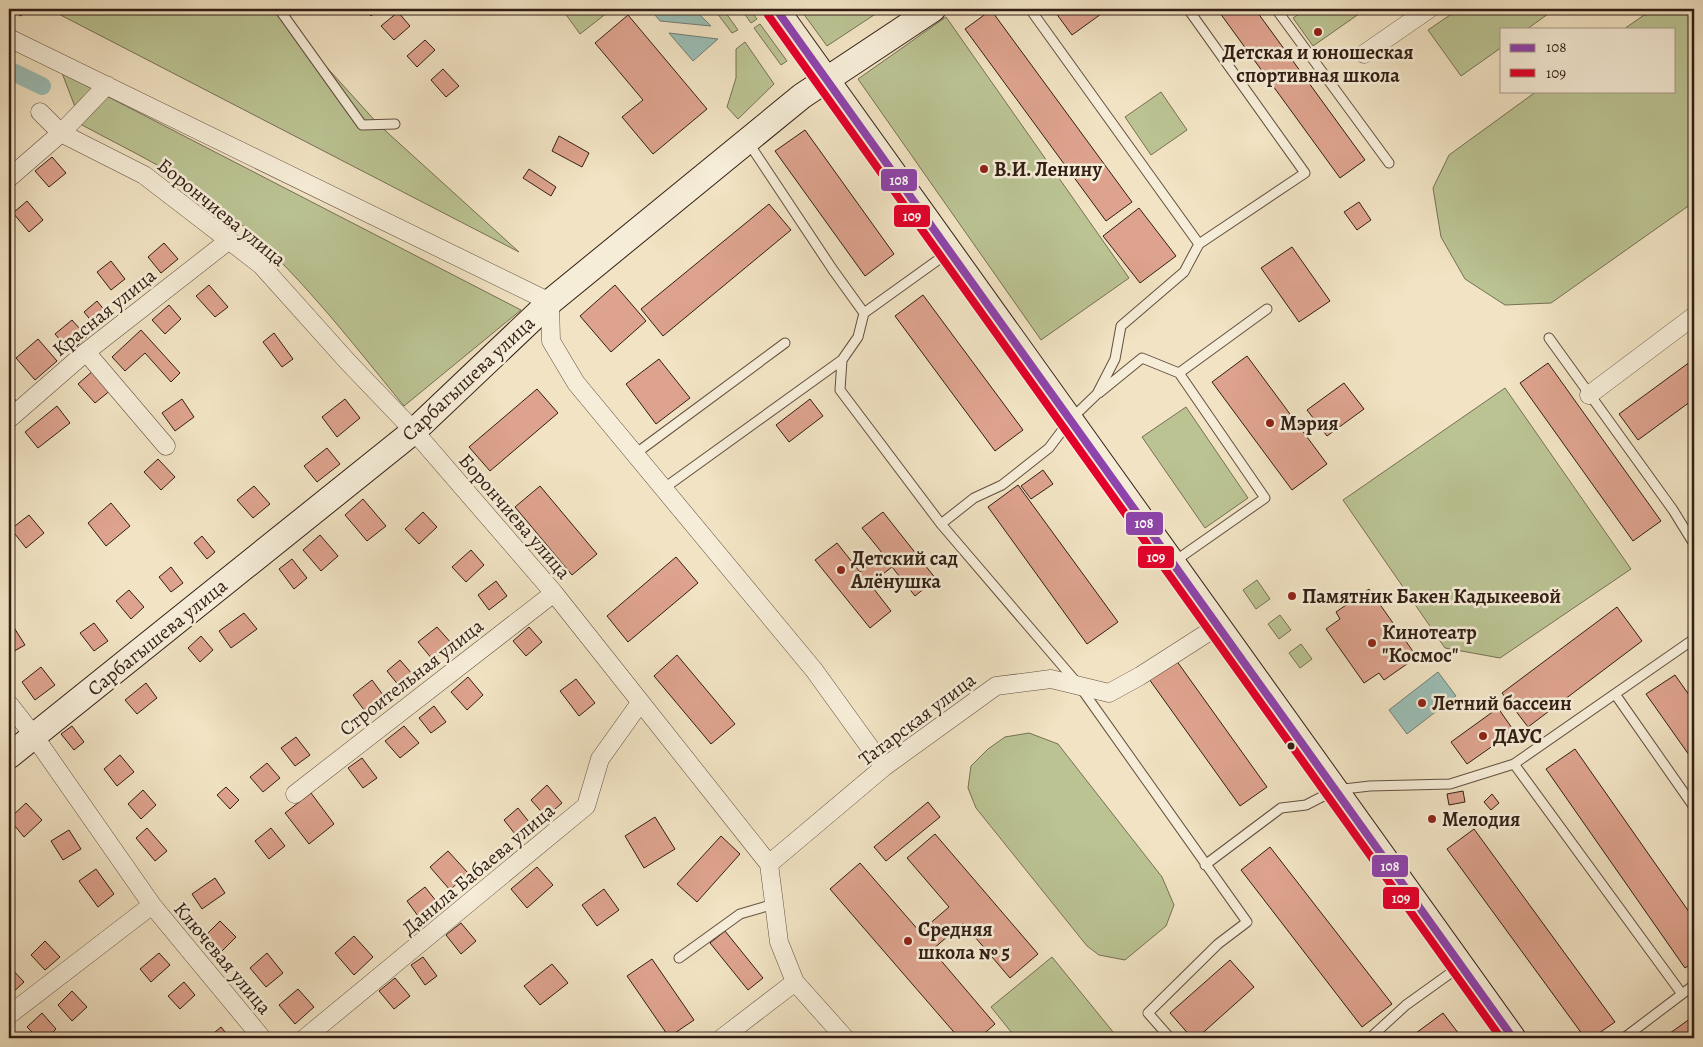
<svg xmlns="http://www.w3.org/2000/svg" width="1703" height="1047" font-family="Alegreya,serif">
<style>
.green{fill:#bbc393;stroke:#767054}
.water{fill:#9bbeb6;stroke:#717e75}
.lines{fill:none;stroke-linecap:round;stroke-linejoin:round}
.canal{stroke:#9bbeb6;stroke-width:18}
.building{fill:#dea38e;stroke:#321e14}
.lane-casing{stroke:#624f40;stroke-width:11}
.street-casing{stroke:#624f40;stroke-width:19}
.secondary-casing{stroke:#321e14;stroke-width:27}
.lane{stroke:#f6edd8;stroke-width:9}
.street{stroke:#f6edd8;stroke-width:18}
.secondary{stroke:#f6edd8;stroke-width:25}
.bus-1-casing{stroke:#f6edd8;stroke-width:11}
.bus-2-casing{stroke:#f6edd8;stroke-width:11}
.bus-1{stroke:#8e44ad;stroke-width:8}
.bus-2{stroke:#e4002b;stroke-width:8}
.poi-dot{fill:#8f2418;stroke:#f6edd8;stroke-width:2}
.bus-dot{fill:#321e14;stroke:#f6edd8;stroke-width:2}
.labels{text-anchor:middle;stroke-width:5;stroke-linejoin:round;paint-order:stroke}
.poi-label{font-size:20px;font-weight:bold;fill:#321e14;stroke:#f6edd8;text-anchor:start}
.street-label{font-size:20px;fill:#321e14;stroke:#f6edd8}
.line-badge{stroke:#f6edd8;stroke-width:2}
.badge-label{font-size:14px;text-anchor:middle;font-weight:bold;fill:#fff}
</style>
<rect width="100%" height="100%" fill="#f1e3c3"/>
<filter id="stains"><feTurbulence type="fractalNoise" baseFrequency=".004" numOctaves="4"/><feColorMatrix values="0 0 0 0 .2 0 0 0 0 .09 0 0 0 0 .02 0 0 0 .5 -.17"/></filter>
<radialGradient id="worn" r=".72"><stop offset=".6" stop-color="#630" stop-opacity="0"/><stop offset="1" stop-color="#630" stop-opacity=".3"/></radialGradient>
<path class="green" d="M 49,9 L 274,9 L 378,124 L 519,252 Z
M 562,9 L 612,9 L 580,34 Z
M 714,9 L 723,9 L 738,30 L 732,33 Z
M 741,9 L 749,9 L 757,19 L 751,23 Z
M 800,9 L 883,9 L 827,46 Z
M 1306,9 L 1366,9 L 1313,46 L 1293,18 Z
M 1459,9 L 1555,9 L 1527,29 L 1502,29 L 1502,47 L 1461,76 L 1428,30 Z
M 1682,11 L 1694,17 L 1694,202 L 1551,303 L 1505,305 L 1465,279 L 1441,237 L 1433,188 L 1449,155 L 1537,91 L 1674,91 L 1674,29 L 1624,29 L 1644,15 Z
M 946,17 L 1129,278 L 1041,340 L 858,79 Z
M 760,24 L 787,61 L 781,65 L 754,28 Z
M 745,42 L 774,84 L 738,119 L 727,107 L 736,78 L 736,49 Z
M 62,73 L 521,310 L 404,406 C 349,339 295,268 228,213 C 185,176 132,152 82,125 Z
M 1161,92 L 1187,130 L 1151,155 L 1125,117 Z
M 1505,388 L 1631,569 L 1500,658 L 1445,648 L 1343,500 Z
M 1186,407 L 1248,498 L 1205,528 L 1142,437 Z
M 1257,580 L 1270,599 L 1256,609 L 1243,590 Z
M 1280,615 L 1291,630 L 1279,639 L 1268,624 Z
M 1301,644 L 1312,659 L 1300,668 L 1289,653 Z
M 1029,733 L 1058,744 L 1162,877 L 1174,905 L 1166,926 L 1125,960 L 1099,955 L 1087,946 L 976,808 L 968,788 L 971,766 L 988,749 L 1005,737 Z
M 1052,957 L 1118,1038 L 1016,1038 L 991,1007 Z"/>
<path class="water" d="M 650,9 L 694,9 L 711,26 L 660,21 Z
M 669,33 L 718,39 L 693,61 Z
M 1438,672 L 1456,696 L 1407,734 L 1389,710 Z"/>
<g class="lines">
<path class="canal" d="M 9,70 L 42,86"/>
</g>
<path class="building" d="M 9,9 L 25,9 L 21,16 Z
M 365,9 L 379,9 L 371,16 Z
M 1053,9 L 1108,9 L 1072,35 Z
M 1217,9 L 1255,9 L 1365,160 L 1340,178 Z
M 991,10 L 1132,202 L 1106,221 L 965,29 Z
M 398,12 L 410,26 L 394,40 L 381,26 Z
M 628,15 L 707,109 L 653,154 L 622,117 L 643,100 L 595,43 Z
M 425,40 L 435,50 L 417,67 L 407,56 Z
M 443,69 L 459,86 L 446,97 L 431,80 Z
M 805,130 L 894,254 L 865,276 L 775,151 Z
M 559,136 L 589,153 L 582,167 L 552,151 Z
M 52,157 L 66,173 L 49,187 L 35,171 Z
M 529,169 L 556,187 L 551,196 L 523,178 Z
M 27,201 L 43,220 L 29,232 L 13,213 Z
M 1359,202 L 1371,220 L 1357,230 L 1344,212 Z
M 769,204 L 791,230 L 663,336 L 641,309 Z
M 1139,208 L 1176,256 L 1140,283 L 1103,236 Z
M 164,243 L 178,259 L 161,273 L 148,257 Z
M 1292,247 L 1330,301 L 1299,322 L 1261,268 Z
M 111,261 L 125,279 L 111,290 L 97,272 Z
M 209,285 L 228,307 L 215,317 L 196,296 Z
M 615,285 L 646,321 L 611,352 L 580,316 Z
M 923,295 L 1023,430 L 995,451 L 895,316 Z
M 97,301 L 110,317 L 97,328 L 84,312 Z
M 169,305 L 181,319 L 165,334 L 152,320 Z
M 72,320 L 87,337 L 70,352 L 55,334 Z
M 141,330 L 180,373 L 171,382 L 145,353 L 125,371 L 112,357 Z
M 274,333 L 293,359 L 282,367 L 263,342 Z
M 38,339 L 57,361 L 35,380 L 16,358 Z
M 1247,356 L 1327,464 L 1292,490 L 1212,382 Z
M 659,359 L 690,398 L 656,424 L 626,384 Z
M 1694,359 L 1694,399 L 1638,440 L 1619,414 Z
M 1548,363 L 1661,521 L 1633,541 L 1520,383 Z
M 94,370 L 111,390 L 95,403 L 78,384 Z
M 1344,383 L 1364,409 L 1327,436 L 1307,410 Z
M 537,389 L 558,413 L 490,471 L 469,447 Z
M 9,392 L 17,402 L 9,409 Z
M 182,399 L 194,417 L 175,431 L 162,413 Z
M 345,399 L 360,418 L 337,437 L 322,417 Z
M 810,399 L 823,416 L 789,442 L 776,425 Z
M 57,406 L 70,423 L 38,448 L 25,432 Z
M 327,448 L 340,464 L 317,482 L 304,466 Z
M 158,459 L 175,477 L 161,490 L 144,472 Z
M 1043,470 L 1053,484 L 1031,499 L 1021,486 Z
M 1018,485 L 1118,622 L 1087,644 L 988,507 Z
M 254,486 L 270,504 L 253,518 L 237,500 Z
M 540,486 L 597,554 L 572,575 L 515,507 Z
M 363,499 L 386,526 L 367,541 L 345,515 Z
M 111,503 L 130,526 L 106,546 L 88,523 Z
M 423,512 L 437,527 L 419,544 L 405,529 Z
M 883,512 L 936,579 L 915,596 L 892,567 L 870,584 L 891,611 L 870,628 L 815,560 L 837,543 L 860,572 L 883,554 L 862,528 Z
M 29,515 L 44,533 L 26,548 L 11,529 Z
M 320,535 L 338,556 L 321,571 L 303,550 Z
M 202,536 L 215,552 L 207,559 L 194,543 Z
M 471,550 L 484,565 L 466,582 L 452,567 Z
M 676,557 L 698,583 L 628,642 L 607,616 Z
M 292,559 L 307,578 L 294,589 L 279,569 Z
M 171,567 L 183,583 L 171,592 L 159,577 Z
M 496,581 L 507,596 L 489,610 L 478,595 Z
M 1369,589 L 1417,657 L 1384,680 L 1379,673 L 1364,683 L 1326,629 L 1340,619 L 1336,612 Z
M 129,590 L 144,607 L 131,619 L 116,601 Z
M 1617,607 L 1642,641 L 1528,727 L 1502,693 Z
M 244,613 L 257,629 L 231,648 L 219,631 Z
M 94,623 L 108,641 L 94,651 L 80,633 Z
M 13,626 L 25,645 L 9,654 L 9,629 Z
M 437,627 L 452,644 L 433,660 L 418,642 Z
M 529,627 L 542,642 L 526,656 L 513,641 Z
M 201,636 L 213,650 L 200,662 L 188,648 Z
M 677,655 L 735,724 L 711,744 L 654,676 Z
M 400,660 L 413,675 L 400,687 L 387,671 Z
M 1176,660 L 1267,787 L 1240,806 L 1149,679 Z
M 41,667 L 55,685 L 35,700 L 22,682 Z
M 1675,675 L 1694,702 L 1694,762 L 1646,694 Z
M 468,677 L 483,695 L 467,710 L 451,692 Z
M 576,679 L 595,703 L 579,716 L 560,691 Z
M 372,680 L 386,699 L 367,714 L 353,695 Z
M 146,683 L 157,698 L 137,714 L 125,700 Z
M 434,706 L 446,722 L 431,733 L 419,718 Z
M 1498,708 L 1514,731 L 1467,764 L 1451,742 Z
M 72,726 L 84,742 L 74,750 L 61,734 Z
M 404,726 L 419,743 L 400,758 L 385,741 Z
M 296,737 L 310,755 L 295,766 L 281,748 Z
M 1575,749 L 1694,919 L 1694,962 L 1685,968 L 1546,769 Z
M 120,755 L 134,772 L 117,786 L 104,769 Z
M 362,758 L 377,778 L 363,788 L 348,768 Z
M 267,763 L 280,778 L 263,792 L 250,777 Z
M 547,785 L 562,803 L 546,817 L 531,800 Z
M 226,787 L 239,800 L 230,809 L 217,795 Z
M 143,790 L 156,805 L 141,819 L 128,804 Z
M 1463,791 L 1465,802 L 1449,805 L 1447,794 Z
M 311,793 L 334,824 L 309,844 L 285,813 Z
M 1492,794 L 1499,803 L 1491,810 L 1484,802 Z
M 928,802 L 940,817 L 886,861 L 874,847 Z
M 26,803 L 42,820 L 24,837 L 9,819 Z
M 518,808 L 533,827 L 519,839 L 504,820 Z
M 655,817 L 675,849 L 644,868 L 625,836 Z
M 147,828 L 167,851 L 155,861 L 136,838 Z
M 271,828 L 285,846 L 269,859 L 255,841 Z
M 1474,829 L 1615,1022 L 1592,1038 L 1585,1038 L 1447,849 Z
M 69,830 L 81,849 L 63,860 L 51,841 Z
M 935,834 L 1038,954 L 1010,978 L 963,923 L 932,950 L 995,1024 L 979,1038 L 959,1038 L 830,889 L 860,863 L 920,932 L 949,907 L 907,858 Z
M 721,836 L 740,854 L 697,902 L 677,884 Z
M 1270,847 L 1392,1004 L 1362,1027 L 1241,870 Z
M 448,851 L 468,873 L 450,890 L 430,867 Z
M 537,867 L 553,885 L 527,908 L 511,889 Z
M 96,869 L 114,894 L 98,907 L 79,881 Z
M 215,878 L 225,893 L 202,909 L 192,894 Z
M 425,887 L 440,906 L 421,920 L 407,901 Z
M 604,889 L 619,910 L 597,926 L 582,905 Z
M 220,921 L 236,937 L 222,951 L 206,935 Z
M 461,923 L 476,941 L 461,954 L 446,935 Z
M 725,931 L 763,978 L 748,990 L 710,943 Z
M 354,936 L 373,957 L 354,975 L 335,953 Z
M 45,941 L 60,957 L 45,970 L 31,955 Z
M 159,953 L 170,965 L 151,982 L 140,969 Z
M 267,953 L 283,973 L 266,987 L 250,968 Z
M 423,957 L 437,976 L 425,985 L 411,965 Z
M 652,959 L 694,1020 L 669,1037 L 627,976 Z
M 1230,960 L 1254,987 L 1197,1038 L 1192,1038 L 1170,1013 Z
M 552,964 L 568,983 L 540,1005 L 524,986 Z
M 9,966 L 24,982 L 9,996 Z
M 395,978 L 410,996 L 394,1009 L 379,991 Z
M 184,982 L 195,995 L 180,1009 L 168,996 Z
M 298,989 L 314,1007 L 295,1024 L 279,1005 Z
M 72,991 L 87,1007 L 72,1021 L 58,1005 Z
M 42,1013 L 56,1029 L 47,1038 L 38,1038 L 27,1027 Z
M 1443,1013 L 1462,1038 L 1414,1038 L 1412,1036 Z
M 1694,1016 L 1694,1038 L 1663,1038 Z
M 221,1027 L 230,1038 L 208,1038 Z"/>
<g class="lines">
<g class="lane-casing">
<path id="lane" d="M 279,9 L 362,125 L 395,124
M 1030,9 L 1199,244
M 1276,9 L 1389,163
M 748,142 L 833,270 L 864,313 L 858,337 L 842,360 L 840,390 L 941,524 L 1078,684 L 1247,922 L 1218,944 L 1148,1013 L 1170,1038
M 864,313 L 949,252
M 1549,338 L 1673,510 L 1694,544
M 1099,393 L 1142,358 L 1179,373 L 1267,309
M 635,454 L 785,343
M 663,489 L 842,360
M 941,524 L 974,498 L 1002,485 L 1049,448 L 1070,420 L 1097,394 L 1115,359 L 1121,326 L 1184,272 L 1199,244 L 1305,173 L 1188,9
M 1175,561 L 1265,498 L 1179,373
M 1694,599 L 1694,614
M 1615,694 L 1694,807
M 1514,764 L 1682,994
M 1205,865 L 1281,808 L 1306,805 L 1335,790 L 1370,786 L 1450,784 L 1514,764 L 1694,639
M 679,958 L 740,914 L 774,904
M 1370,1038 L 1406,1005 L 1459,967
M 1624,1038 L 1694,985"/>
</g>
<g class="street-casing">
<path id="street" d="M 9,38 L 550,302 L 551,341 L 576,383 L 814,670 L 884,767
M 1364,54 L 1429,9
M 40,112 L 61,133 L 144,175 L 261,265 L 347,361 L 414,431 L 554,593 L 769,864 L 779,942 L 795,982 L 845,1038
M 9,178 L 61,133 L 107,85
M 86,352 L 166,446
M 1589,395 L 1694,316
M 9,419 L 86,352 L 228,241
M 9,704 L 34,736 L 152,905 L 262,1038
M 295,794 L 554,593
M 769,864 L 884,767 L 996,686 L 1051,679 L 1109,693 L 1140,676 L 1218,626
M 9,1015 L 152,905
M 305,1038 L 586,806 L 600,759 L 640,703
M 722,1038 L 795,982"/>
</g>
<g class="secondary-casing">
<path id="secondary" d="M 776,9 L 1513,1038
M 9,756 L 414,431 L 550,302 L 802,96 L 933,9"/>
</g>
<use href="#lane" class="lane"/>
<use href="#street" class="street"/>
<use href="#secondary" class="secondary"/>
<g class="bus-1-casing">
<path id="bus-1" d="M 776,9 L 1513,1038"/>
</g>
<g class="bus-2-casing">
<path id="bus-2" d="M 768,15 L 1501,1038"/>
</g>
<use href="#bus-1" class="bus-1"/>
<use href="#bus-2" class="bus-2"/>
</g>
<g class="poi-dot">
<circle cx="1318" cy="32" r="5"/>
<circle cx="984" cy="169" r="5"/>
<circle cx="1270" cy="423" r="5"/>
<circle cx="841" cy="570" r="5"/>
<circle cx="1292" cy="596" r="5"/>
<circle cx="1372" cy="643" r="5"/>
<circle cx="1422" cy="703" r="5"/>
<circle cx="1483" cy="736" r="5"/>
<circle cx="1432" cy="819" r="5"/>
<circle cx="908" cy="941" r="5"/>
</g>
<circle class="bus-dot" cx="1291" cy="746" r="4.5"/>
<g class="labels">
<g class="poi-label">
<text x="1318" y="59" text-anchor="middle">Детская и юношеская<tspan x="1318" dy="23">спортивная школа</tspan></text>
<text x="994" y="176">В.И. Ленину</text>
<text x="1280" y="430">Мэрия</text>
<text x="851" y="565">Детский сад<tspan x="851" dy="23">Алёнушка</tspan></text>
<text x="1302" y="603">Памятник Бакен Кадыкеевой</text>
<text x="1382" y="639">Кинотеатр<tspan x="1382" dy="23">"Космос"</tspan></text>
<text x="1432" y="710">Летний бассеин</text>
<text x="1493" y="743">ДАУС</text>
<text x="1442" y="826">Мелодия</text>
<text x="918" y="936">Средняя<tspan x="918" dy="23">школа № 5</tspan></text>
</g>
<g class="street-label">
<text transform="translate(222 212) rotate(39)" y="7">Борончиева улица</text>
<text transform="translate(104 312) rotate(-39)" y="7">Красная улица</text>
<text transform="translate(468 378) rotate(-43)" y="7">Сарбагышева улица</text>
<text transform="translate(515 516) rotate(49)" y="7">Борончиева улица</text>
<text transform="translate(157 637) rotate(-39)" y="7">Сарбагышева улица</text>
<text transform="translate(411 677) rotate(-38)" y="7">Строительная улица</text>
<text transform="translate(917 719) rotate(-37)" y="7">Татарская улица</text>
<text transform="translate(478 869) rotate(-40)" y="7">Данила Бабаева улица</text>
<text transform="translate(223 958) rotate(50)" y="7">Ключевая улица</text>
</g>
</g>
<g class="line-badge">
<rect x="880" y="168" width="38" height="24" rx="5" fill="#8e44ad"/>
<rect x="893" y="204" width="38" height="24" rx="5" fill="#e4002b"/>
<rect x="1125" y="511" width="39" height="25" rx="5" fill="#8e44ad"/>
<rect x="1137" y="545" width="38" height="24" rx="5" fill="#e4002b"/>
<rect x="1371" y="854" width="38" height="24" rx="5" fill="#8e44ad"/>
<rect x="1382" y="886" width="38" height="24" rx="5" fill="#e4002b"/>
</g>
<g class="badge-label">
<text x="899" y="185">108</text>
<text x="912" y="221">109</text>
<text x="1144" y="528">108</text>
<text x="1156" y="562">109</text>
<text x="1390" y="871">108</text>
<text x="1401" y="903">109</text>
</g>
<rect width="1703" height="1047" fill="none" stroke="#f1e3c3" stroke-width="30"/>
<rect x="10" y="10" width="1683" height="1027" fill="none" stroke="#321e14" stroke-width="2.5"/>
<rect x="15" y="15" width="1673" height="1017" fill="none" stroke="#321e14"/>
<rect x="1500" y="28" width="175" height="65" fill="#f6edd8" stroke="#a89a8a"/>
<rect x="1510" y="44" width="25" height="8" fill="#8e44ad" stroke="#a89a8a"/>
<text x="1546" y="52" font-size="15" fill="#321e14">108</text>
<rect x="1510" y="69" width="25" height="8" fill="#e4002b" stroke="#a89a8a"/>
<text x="1546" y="78" font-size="15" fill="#321e14">109</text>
<rect width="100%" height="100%" filter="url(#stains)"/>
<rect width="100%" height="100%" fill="url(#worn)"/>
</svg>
